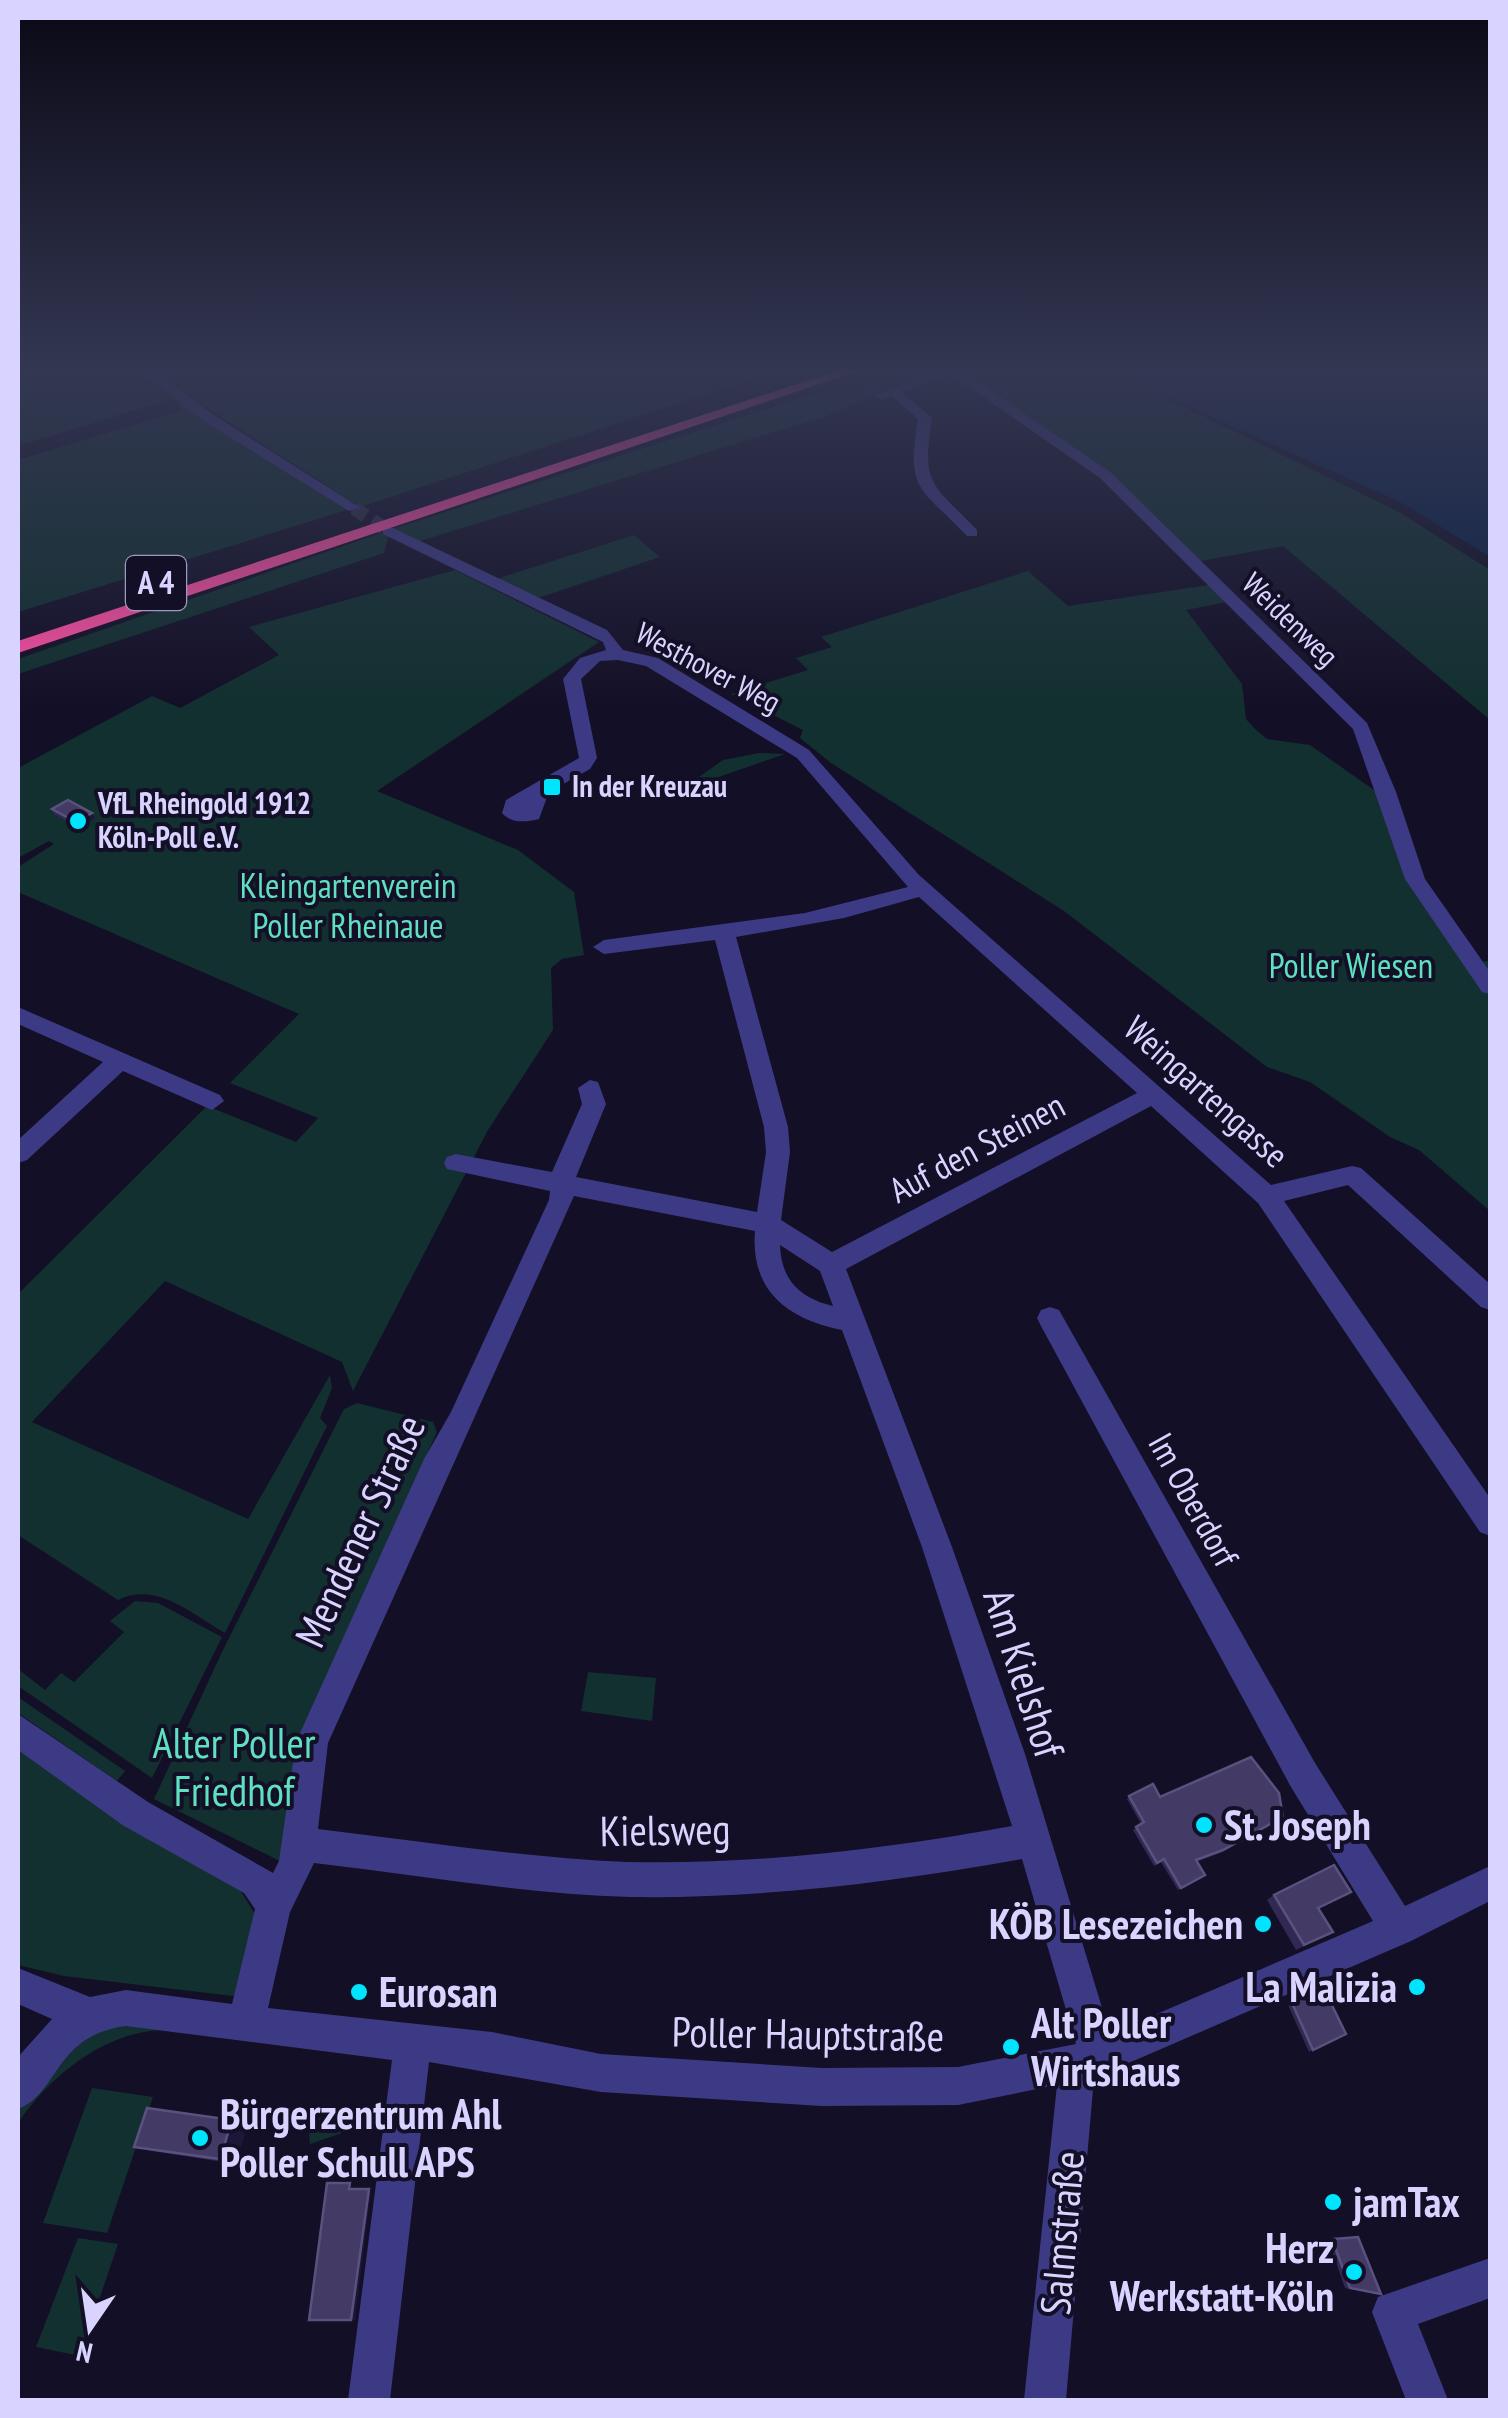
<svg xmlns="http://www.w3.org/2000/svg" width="1508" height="2418" font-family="'PT Sans Narrow',sans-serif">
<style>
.green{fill:#12302f}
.water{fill:#0c2248}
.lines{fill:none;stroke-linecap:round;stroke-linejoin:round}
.minor-tunnel{stroke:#312d47;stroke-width:14;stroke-dasharray:14 8;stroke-linecap:butt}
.minor{fill:#3d3a85;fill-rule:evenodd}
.highway{fill:#ff4fa3;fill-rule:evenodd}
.wall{fill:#312854}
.shaded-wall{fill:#1d163a}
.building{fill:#433a66;stroke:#5a527e;stroke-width:2.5}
.poi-dot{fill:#00e5ff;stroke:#130f26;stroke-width:4}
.labels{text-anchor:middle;stroke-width:8;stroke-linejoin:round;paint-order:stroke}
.far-street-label{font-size:30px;fill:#d9d4ff;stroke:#130f26}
.far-poi-label{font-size:30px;font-weight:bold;fill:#d9d4ff;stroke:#130f26;text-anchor:start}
.shield{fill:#130f26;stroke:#9e99be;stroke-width:2.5}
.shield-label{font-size:32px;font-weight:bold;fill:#d9d4ff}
.park-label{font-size:35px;fill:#5fe0c0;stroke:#130f26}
.street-label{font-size:35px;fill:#d9d4ff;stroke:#130f26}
.near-street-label{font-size:42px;fill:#d9d4ff;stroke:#130f26}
.near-park-label{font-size:42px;fill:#5fe0c0;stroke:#130f26}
.near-poi-label{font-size:42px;font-weight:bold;fill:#d9d4ff;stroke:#130f26;text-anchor:start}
</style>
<rect width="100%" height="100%" fill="#130f26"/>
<path class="green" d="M 18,370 L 140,370 L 181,401 L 170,399 L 18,446 Z
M 149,370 L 781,370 L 360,507 Z
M 914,370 L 930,370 L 826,416 L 417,542 L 392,529 L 841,385 L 855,390 L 879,380 L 894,381 L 892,377 Z
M 999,370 L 1108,370 L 1399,512 L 1490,570 L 1490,720 L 1283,546 L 1195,562 L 1060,438 L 967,376 Z
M 183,403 L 350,509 L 18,612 L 18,460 L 183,410 L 177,405 Z
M 384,532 L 389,534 L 384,553 L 18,674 L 18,659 Z
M 634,535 L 660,557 L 532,600 L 493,580 Z
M 455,570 L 599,642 L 377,791 L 518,850 L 574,892 L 584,955 L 562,959 L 551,968 L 553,1030 L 488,1130 L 353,1391 L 342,1362 L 165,1281 L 32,1422 L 248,1519 L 330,1375 L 332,1388 L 320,1418 L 327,1426 L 225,1633 C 191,1614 157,1581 118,1600 L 18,1535 L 18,1294 L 207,1106 L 296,1142 L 318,1118 L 230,1083 L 299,1014 L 18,892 L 18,867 L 54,844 L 49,841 L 18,858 L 18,768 L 152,696 L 180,708 L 279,655 L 249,627 Z
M 1028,571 L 1068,606 L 1209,585 L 1227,602 L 1186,610 L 1242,684 L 1246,719 L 1255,729 L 1267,739 L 1310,745 L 1381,795 L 1408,875 L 1479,963 L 1490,960 L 1490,1211 L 1419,1150 L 1390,1137 L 1310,1082 L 1267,1067 L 1064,911 L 831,763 L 800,738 L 803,730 L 731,694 L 808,670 L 796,658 L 832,647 L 821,637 Z
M 759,753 L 785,754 L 704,782 L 706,785 L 698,788 L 689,784 L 723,760 Z
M 357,1403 L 433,1422 L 437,1432 L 304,1729 L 286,1864 L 154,1799 L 222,1652 L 344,1409 Z
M 135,1601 L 158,1603 L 222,1637 L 152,1778 L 18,1686 L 18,1669 L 45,1690 L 61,1673 L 74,1682 L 124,1632 L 110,1621 Z
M 588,1672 L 656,1678 L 652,1721 L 581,1711 Z
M 18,1697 L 125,1771 L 117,1781 L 18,1713 Z
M 18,1744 L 239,1888 L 256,1916 L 238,1991 L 233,1996 L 64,1976 L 18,1965 Z
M 98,2022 L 168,2030 C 108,2029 50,2075 18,2123 C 17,2082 70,2049 98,2022 Z
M 92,2088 L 153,2097 L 107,2233 L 43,2223 Z
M 360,2105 L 362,2126 L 310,2144 L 308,2122 Z
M 78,2238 L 118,2244 L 80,2356 L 36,2347 Z"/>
<path class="water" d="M 1108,370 L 1490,370 L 1490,557 L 1402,503 Z"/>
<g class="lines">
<path class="minor-tunnel" d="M 354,508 L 388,531"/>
<path class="minor" d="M 138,370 L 152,370 L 217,417 L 361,508 L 349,511 L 207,423 Z
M 935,370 L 961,370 L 1110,472 L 1367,723 L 1396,792 L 1425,879 L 1490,972 L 1490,994 L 1482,992 L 1405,879 L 1353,729 L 1100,478 L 949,373 L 902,392 L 932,418 C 921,486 932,483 977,530 L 977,536 L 967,536 C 919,486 906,491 918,419 L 892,396 L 881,400 L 875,396 Z
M 383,528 L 393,528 L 607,630 L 623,650 L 658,658 L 809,750 L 919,875 L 1271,1185 L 1352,1166 L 1361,1168 L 1490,1284 L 1490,1310 L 1481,1307 L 1348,1185 L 1284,1201 L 1490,1498 L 1490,1536 L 1480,1532 L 1258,1203 L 1151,1106 L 846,1269 L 952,1547 L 1025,1754 L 1110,2034 L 1373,1921 L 1291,1787 L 1041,1326 L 1037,1318 L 1041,1310 L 1050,1307 L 1059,1310 L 1315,1763 L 1405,1906 L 1490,1866 L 1490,1901 L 1411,1941 L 1094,2078 L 1066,2400 L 1024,2400 L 1057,2085 L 958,2105 L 822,2106 L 601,2092 L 429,2062 L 390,2400 L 348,2400 L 392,2060 L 126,2026 C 54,2035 59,2094 18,2109 L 18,2057 L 52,2019 L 18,2004 L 18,1968 L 90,1997 L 126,1990 L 232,2004 L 255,1909 L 244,1893 L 124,1826 L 18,1750 L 18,1714 L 148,1802 L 273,1873 L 279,1861 L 296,1742 L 424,1459 L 451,1412 L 549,1200 L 550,1191 L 447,1169 L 444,1163 L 447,1157 L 456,1154 L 552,1172 L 582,1104 L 578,1088 L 590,1080 L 598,1082 L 606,1104 L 576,1177 L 757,1212 L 766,1152 L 764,1127 L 715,940 L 604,954 L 593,947 L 604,940 L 805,913 L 908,887 L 797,758 L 646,666 L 618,660 L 600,661 L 581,679 L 597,758 L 590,769 L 549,792 L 539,819 C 526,822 512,824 502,813 L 506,800 L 579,758 L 563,679 L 580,658 L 606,650 L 603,642 L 383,534 ZM 919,897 L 1137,1093 L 832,1252 L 781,1220 L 790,1152 L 788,1127 L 736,937 L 844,918 ZM 574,1196 L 755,1231 C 750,1291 788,1319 842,1330 L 922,1547 L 1012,1826 C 886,1849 756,1865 627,1862 C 524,1858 421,1841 318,1829 L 328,1743 ZM 780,1245 L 820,1271 L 833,1306 C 799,1298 781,1279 780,1245 ZM 1022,1859 L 1076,2044 L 958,2067 L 822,2068 L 601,2054 L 492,2032 L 268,2008 L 290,1912 L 314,1863 C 419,1875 524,1894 630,1897 C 762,1899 893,1882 1022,1859 Z
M 18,1007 L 220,1095 L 224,1101 L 212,1110 L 123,1071 L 27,1160 L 18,1163 L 18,1140 L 103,1062 L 18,1024 Z
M 1490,2258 L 1490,2298 L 1418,2324 L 1448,2400 L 1406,2400 L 1372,2312 L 1378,2297 Z"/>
<path class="highway" d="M 839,370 L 861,370 L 18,653 L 18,641 Z"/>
</g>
<path class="wall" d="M 52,809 L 95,818 L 79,828 L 54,814 Z
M 1129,1796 L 1160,1797 L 1283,1817 L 1220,1853 L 1197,1862 L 1202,1878 L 1178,1890 L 1161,1862 L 1154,1866 L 1133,1830 L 1141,1824 L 1127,1799 Z
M 1274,1895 L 1343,1897 L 1318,1909 L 1333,1932 L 1296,1950 L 1267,1900 Z
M 1292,2003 L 1346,2034 L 1309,2052 L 1288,2005 Z
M 232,2120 L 247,2125 L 236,2164 L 152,2151 L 134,2147 Z
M 1358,2237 L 1381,2294 L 1345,2288 L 1328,2240 Z"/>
<path class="shaded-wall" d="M 92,813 L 95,818 L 79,828 L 76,822 Z
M 1283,1817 L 1220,1853 L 1194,1863 L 1196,1860 Z
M 232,2120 L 247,2125 L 236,2164 L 220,2159 Z
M 369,2189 L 371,2190 L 355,2320 L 351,2320 Z"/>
<path class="building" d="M 68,800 L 92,813 L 76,822 L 52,809 Z
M 1251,1757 L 1279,1793 L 1283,1817 L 1223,1850 L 1196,1860 L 1205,1875 L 1181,1888 L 1164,1859 L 1157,1863 L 1136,1827 L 1144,1822 L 1129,1796 L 1153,1784 L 1160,1797 Z
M 1334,1865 L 1351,1892 L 1318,1908 L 1333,1932 L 1304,1945 L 1274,1895 Z
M 1325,1991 L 1346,2034 L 1313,2050 L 1292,2003 Z
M 147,2108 L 232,2120 L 220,2159 L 134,2147 Z
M 327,2183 L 350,2183 L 349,2189 L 369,2189 L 351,2320 L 309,2320 Z
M 1358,2237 L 1381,2294 L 1350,2288 L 1332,2239 Z"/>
<linearGradient id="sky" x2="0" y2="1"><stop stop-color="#0a0815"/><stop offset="0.52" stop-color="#333752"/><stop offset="1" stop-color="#333752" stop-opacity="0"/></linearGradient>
<rect width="1508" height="708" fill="url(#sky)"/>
<g class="poi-dot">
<rect x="542" y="777" width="20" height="20" rx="5"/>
<circle cx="78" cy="821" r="10"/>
<circle cx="1204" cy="1825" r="10"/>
<circle cx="1263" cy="1924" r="10"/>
<circle cx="1417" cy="1987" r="10"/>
<circle cx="359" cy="1992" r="10"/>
<circle cx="1011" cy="2047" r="10"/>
<circle cx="200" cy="2138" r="10"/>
<circle cx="1333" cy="2202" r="10"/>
<circle cx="1354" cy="2272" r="10"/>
</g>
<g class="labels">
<g class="far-street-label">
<text transform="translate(1290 620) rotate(44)" y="10">Weidenweg</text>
<text transform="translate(708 668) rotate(28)" y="10">Westhover Weg</text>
</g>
<g class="far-poi-label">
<text x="572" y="797">In der Kreuzau</text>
<text x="98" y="814">VfL Rheingold 1912<tspan x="98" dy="34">Köln-Poll e.V.</tspan></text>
</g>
<rect class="shield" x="126" y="556" width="60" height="54" rx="8"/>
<g class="shield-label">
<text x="156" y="594">A 4</text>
</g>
<g class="park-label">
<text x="348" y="898">Kleingartenverein<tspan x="348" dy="40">Poller Rheinaue</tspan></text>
<text x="1351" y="978">Poller Wiesen</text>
</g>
<g class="street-label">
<text transform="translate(1206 1092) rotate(42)" y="12">Weingartengasse</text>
<text transform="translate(977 1148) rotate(-28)" y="12">Auf den Steinen</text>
<text transform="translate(1193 1500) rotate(61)" y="12">Im Oberdorf</text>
</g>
<g class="near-street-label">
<text transform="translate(360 1531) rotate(-65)" y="15">Mendener Straße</text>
<text transform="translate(1024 1673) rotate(72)" y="15">Am Kielshof</text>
<text transform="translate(665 1830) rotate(-1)" y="15">Kielsweg</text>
<text transform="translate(808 2034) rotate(1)" y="15">Poller Hauptstraße</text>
<text transform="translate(1062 2233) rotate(-85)" y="15">Salmstraße</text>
</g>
<g class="near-park-label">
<text x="234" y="1758">Alter Poller<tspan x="234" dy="48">Friedhof</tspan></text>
</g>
<g class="near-poi-label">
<text x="1224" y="1840">St. Joseph</text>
<text x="1243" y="1939" text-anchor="end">KÖB Lesezeichen</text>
<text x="1397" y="2002" text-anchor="end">La Malizia</text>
<text x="379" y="2007">Eurosan</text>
<text x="1031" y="2038">Alt Poller<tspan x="1031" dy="48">Wirtshaus</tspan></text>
<text x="220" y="2129">Bürgerzentrum Ahl<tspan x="220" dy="48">Poller Schull APS</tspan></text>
<text x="1353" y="2217">jamTax</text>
<text x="1334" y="2263" text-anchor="end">Herz<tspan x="1334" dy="48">Werkstatt-Köln</tspan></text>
</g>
</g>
<rect width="1508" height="2418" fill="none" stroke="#d9d4ff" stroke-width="40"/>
<g transform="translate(90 2328) rotate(193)" stroke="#130f26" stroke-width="8" paint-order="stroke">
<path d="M0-8L18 38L0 25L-18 38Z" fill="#d9d4ff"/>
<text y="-15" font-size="28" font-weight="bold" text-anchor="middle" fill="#d9d4ff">N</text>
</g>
</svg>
